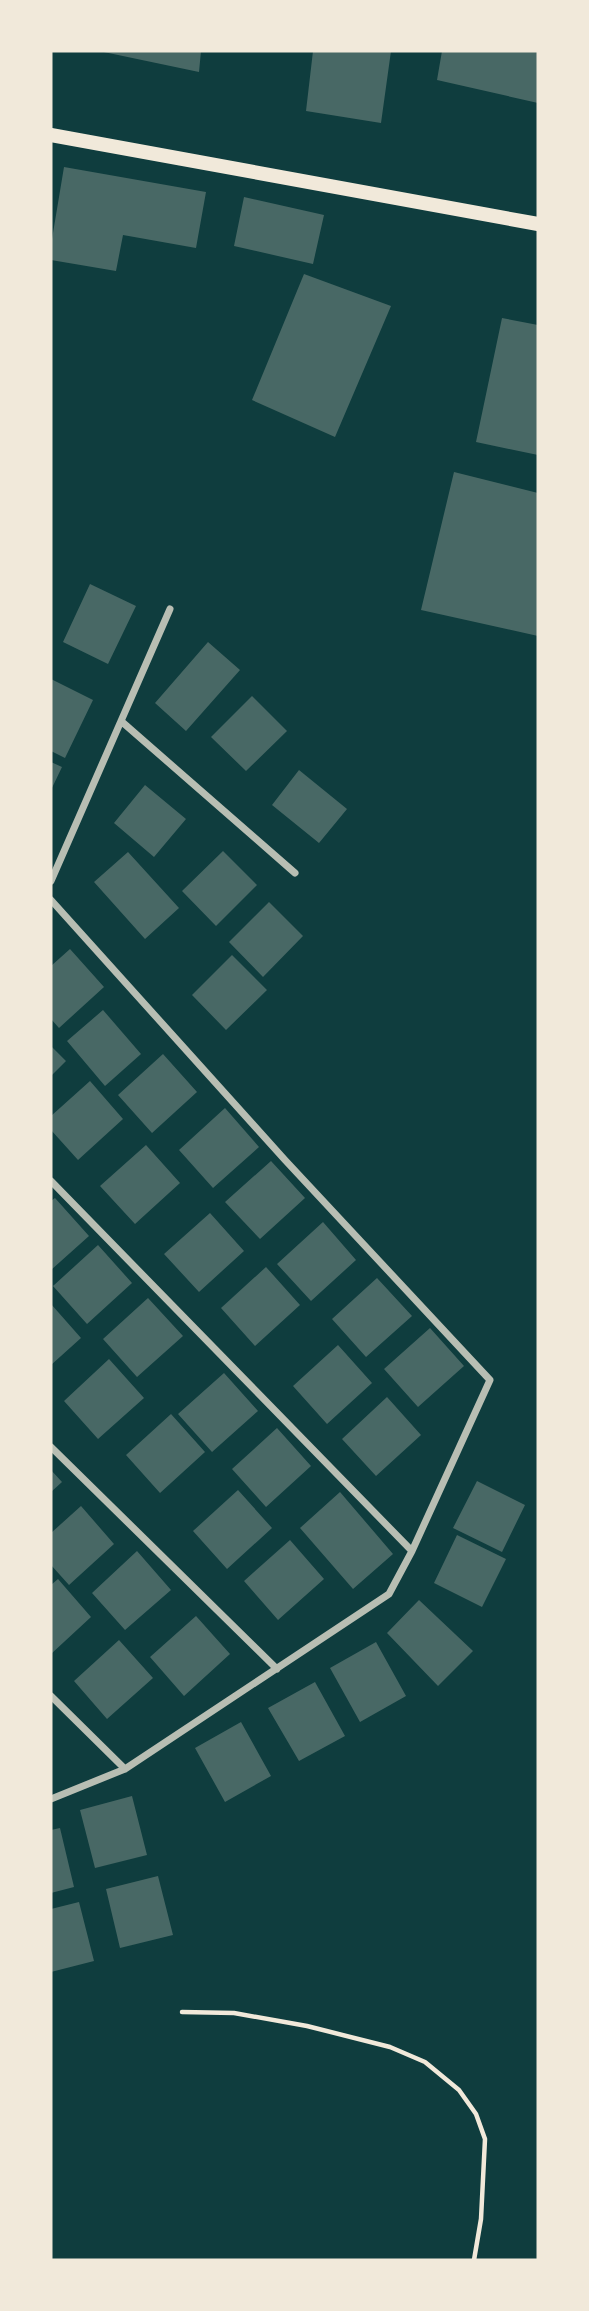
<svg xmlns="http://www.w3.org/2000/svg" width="589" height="2311" font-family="'Work Sans',sans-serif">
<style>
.building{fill:#486865}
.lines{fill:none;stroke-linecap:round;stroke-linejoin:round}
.path{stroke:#f1e9da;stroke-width:4.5}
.minor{stroke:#b8beb3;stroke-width:7}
.secondary{stroke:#f1e9da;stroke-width:14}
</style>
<rect width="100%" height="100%" fill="#0f3d3e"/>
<path class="building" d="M 99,51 L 201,51 L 199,72 Z
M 313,51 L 391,51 L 381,123 L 306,111 Z
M 442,51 L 538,51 L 538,103 L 437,80 Z
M 64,167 L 206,192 L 196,248 L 123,235 L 116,271 L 51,260 L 51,245 Z
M 244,197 L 324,215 L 313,264 L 234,246 Z
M 304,274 L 391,306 L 335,437 L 252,400 Z
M 502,318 L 538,325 L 538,455 L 476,442 Z
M 454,472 L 538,493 L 538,636 L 421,610 Z
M 90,584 L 136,606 L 108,664 L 63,642 Z
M 208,642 L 240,670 L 186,731 L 155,703 Z
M 51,679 L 93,700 L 65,758 L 51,751 Z
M 252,696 L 287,731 L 246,771 L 211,737 Z
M 51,762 L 62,767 L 51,790 Z
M 299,770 L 347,809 L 319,843 L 272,805 Z
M 145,785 L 186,819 L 154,857 L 114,823 Z
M 223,851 L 257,885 L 216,926 L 182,891 Z
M 128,852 L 179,908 L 145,939 L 94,882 Z
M 269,902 L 303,936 L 263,977 L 229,942 Z
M 70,949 L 104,987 L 59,1028 L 51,1019 L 51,966 Z
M 232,955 L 267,990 L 226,1030 L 192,995 Z
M 103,1010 L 141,1054 L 105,1086 L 67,1041 Z
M 51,1046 L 66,1061 L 51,1076 Z
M 163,1054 L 197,1092 L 152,1133 L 118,1095 Z
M 90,1081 L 123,1119 L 78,1160 L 51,1130 L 51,1116 Z
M 225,1108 L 259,1147 L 213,1188 L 179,1150 Z
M 146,1145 L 180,1183 L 135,1224 L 100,1186 Z
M 271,1161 L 305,1198 L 260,1239 L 225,1202 Z
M 55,1198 L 89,1236 L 51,1270 L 51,1201 Z
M 210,1213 L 244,1251 L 199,1292 L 164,1254 Z
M 323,1222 L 356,1260 L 311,1301 L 277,1264 Z
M 98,1245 L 132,1283 L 87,1324 L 53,1286 Z
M 266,1267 L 300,1305 L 255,1346 L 221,1308 Z
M 377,1278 L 412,1316 L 366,1357 L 332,1319 Z
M 148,1298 L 183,1336 L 137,1377 L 103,1339 Z
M 51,1304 L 81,1338 L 51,1365 Z
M 430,1328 L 464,1366 L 418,1407 L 384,1369 Z
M 338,1345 L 372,1383 L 327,1424 L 293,1386 Z
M 109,1359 L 144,1398 L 98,1439 L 64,1401 Z
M 224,1373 L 258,1411 L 212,1452 L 178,1414 Z
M 387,1397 L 421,1435 L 376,1476 L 342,1439 Z
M 171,1414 L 205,1452 L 160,1493 L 126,1455 Z
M 277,1428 L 311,1466 L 266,1507 L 232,1469 Z
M 51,1470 L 62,1482 L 51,1492 Z
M 477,1481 L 525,1505 L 502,1552 L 453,1528 Z
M 238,1490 L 272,1528 L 227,1569 L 193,1531 Z
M 340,1492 L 393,1554 L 353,1589 L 300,1528 Z
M 81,1506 L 114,1544 L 69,1585 L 51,1565 L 51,1533 Z
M 457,1535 L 506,1559 L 482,1607 L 434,1583 Z
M 290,1540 L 324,1579 L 278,1620 L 244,1581 Z
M 137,1551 L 171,1590 L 125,1630 L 92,1593 Z
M 58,1579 L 91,1617 L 51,1654 L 51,1585 Z
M 419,1600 L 473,1651 L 438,1686 L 387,1633 Z
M 196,1616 L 230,1654 L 184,1696 L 150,1657 Z
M 119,1640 L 153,1678 L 107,1719 L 74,1681 Z
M 376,1642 L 406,1696 L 360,1722 L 330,1668 Z
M 315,1682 L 345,1736 L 299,1761 L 268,1708 Z
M 241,1722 L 271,1776 L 225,1802 L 195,1748 Z
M 132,1796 L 147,1855 L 95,1868 L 80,1810 Z
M 60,1828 L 74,1887 L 51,1893 L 51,1830 Z
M 158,1876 L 173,1935 L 120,1948 L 106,1889 Z
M 79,1902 L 94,1961 L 51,1972 L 51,1909 Z"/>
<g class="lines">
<path class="path" d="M 182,2012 L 234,2013 L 307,2026 L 390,2047 L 425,2062 L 459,2090 L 476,2114 L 485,2139 L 481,2219 L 474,2260"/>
<path class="minor" d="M 121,721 L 295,873
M 51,881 L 170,609
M 51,900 L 285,1160 L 490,1380 L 412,1551 L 389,1594 L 125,1769 L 51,1799
M 51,1181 L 412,1551
M 51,1447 L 277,1669
M 51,1696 L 125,1769"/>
<path class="secondary" d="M 51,135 L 538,224"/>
</g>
<rect width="589" height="2311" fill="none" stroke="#f1e9da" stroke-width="105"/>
</svg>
